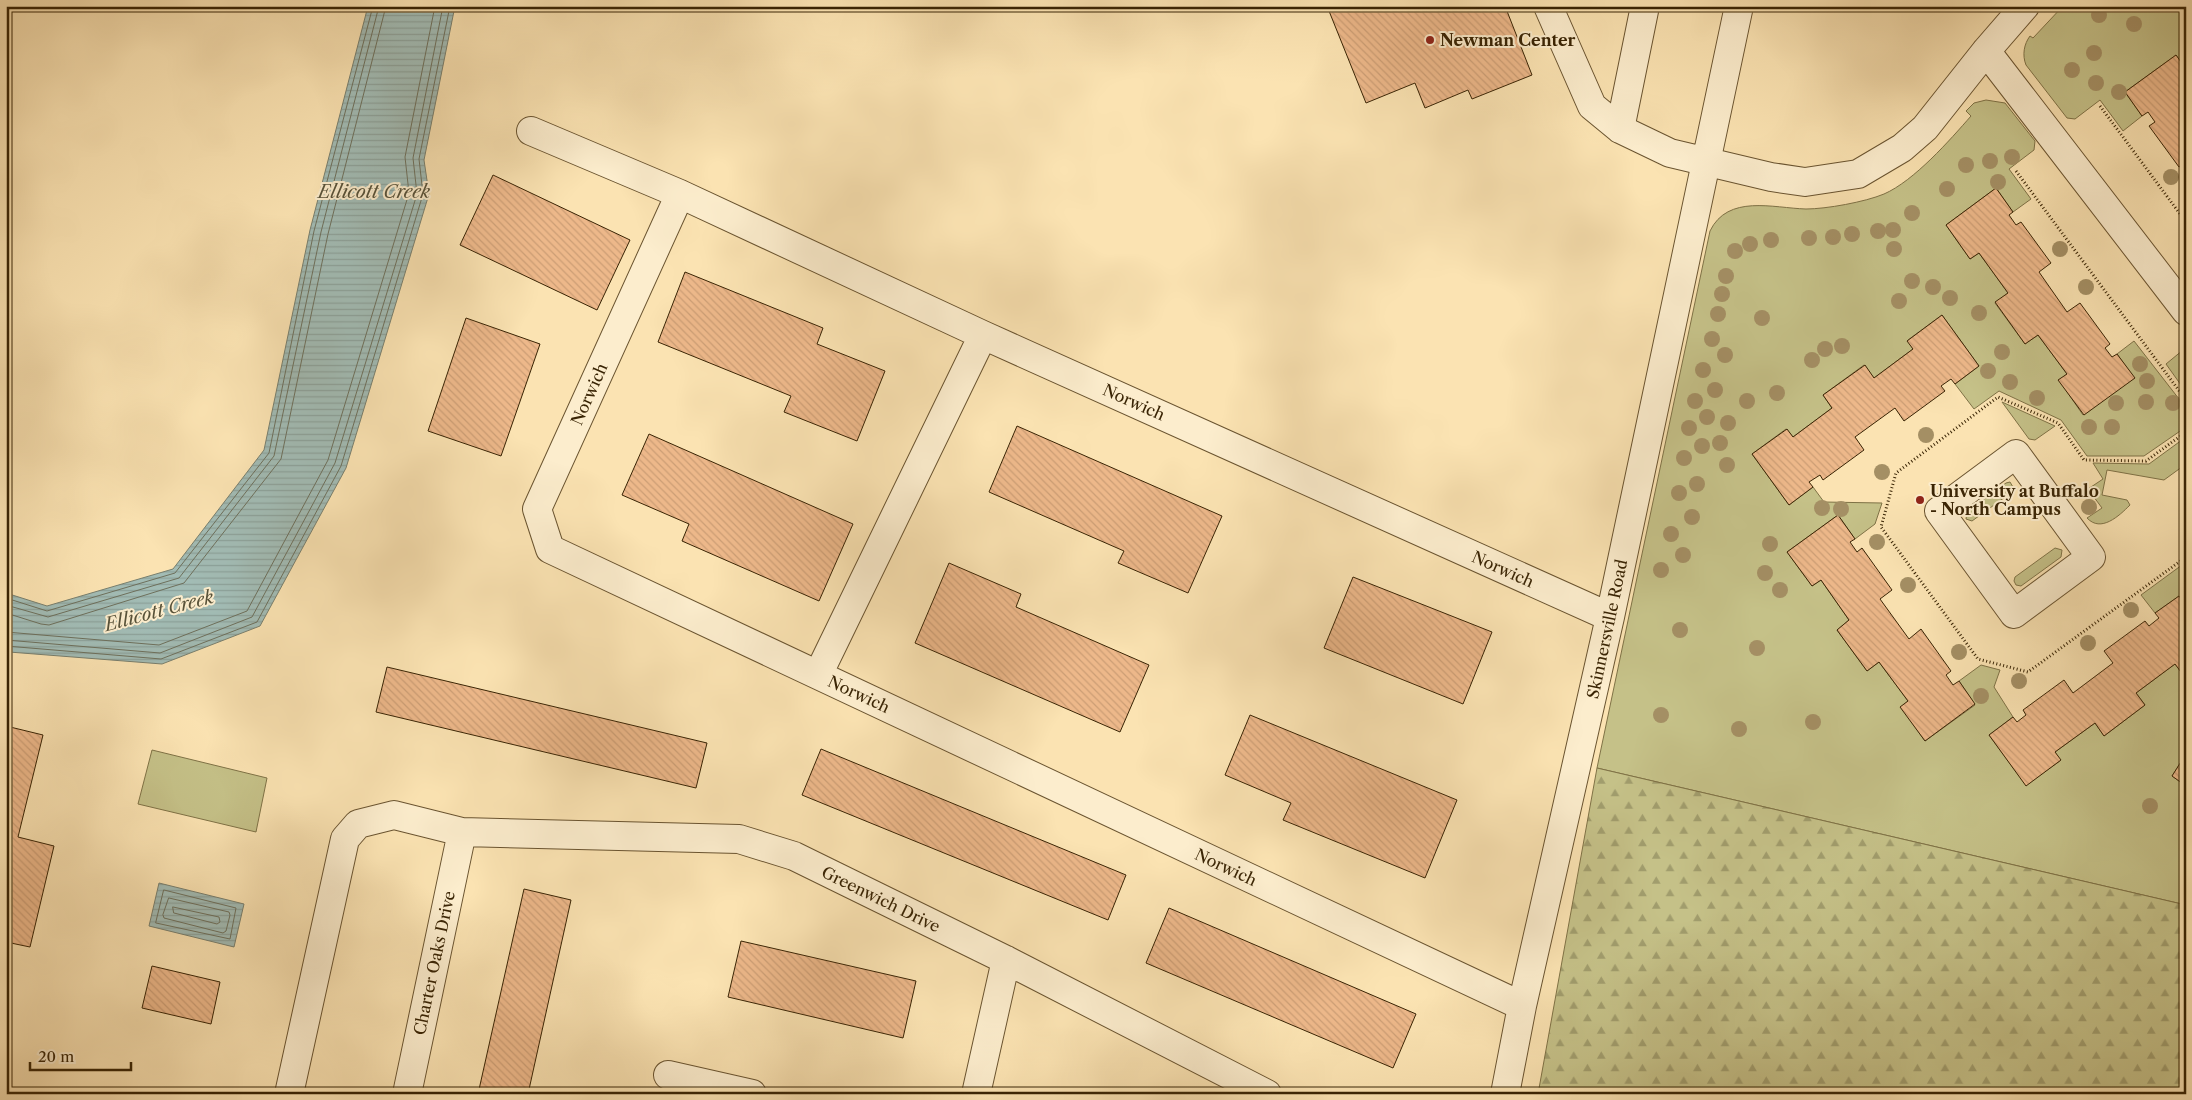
<svg xmlns="http://www.w3.org/2000/svg" width="2192" height="1100" font-family="'Libre Caslon Text',serif">
<style>
.green{fill:#c5c188;stroke:#7f7246}
.forest{fill:url(#forest-firs);stroke:#7f7246}
.water{fill:url(#water-rules);stroke:#787f6e}
.lines{fill:none;stroke-linecap:round;stroke-linejoin:round}
.shore{stroke:#6e705c;stroke-width:1}
.building{fill:url(#building-back-hatch);stroke:#392404}
.minor-casing{stroke:#6a5430;stroke-width:30}
.path{stroke:#392404;stroke-width:3;stroke-dasharray:1 2.5;stroke-linecap:butt}
.minor{stroke:#fcedcd;stroke-width:28}
.tree{fill:#a48f64}
.poi-dot{fill:#8f2418;stroke:#fcedcd;stroke-width:2}
.labels{text-anchor:middle;stroke-width:4;stroke-linejoin:round;paint-order:stroke}
.poi-label{font-size:16px;font-weight:bold;fill:#392404;stroke:#fcedcd;text-anchor:start}
.street-label{font-size:16px;fill:#392404;stroke:#fcedcd}
.water-label{font-size:18px;font-style:italic;fill:#585239;stroke:#fcedcd}
</style>
<defs>
<pattern id="forest-firs" width="22" height="20" patternUnits="userSpaceOnUse" patternTransform="scale(1.25)"><rect width="22" height="20" fill="#c5c188"/><path d="M5 1l3.5 6h-7zM16 11l3.5 6h-7z" fill="#a19d6d"/></pattern>
<pattern id="water-rules" width="6" height="5" patternUnits="userSpaceOnUse" patternTransform="scale(1.25)"><rect width="6" height="5" fill="#a2bcb5"/><path d="M0 2.5h6" fill="none" stroke="#8ca19a"/></pattern>
<pattern id="building-back-hatch" width="6" height="6" patternUnits="userSpaceOnUse" patternTransform="scale(1.25)"><rect width="6" height="6" fill="#edb88a"/><path d="M-1 5l2 2M0 0l6 6M5-1l2 2" fill="none" stroke="#cc9e75"/></pattern>
</defs>
<rect width="100%" height="100%" fill="#fbe3b2"/>
<filter id="stains"><feTurbulence type="fractalNoise" baseFrequency=".004" numOctaves="4"/><feColorMatrix values="0 0 0 0 .2 0 0 0 0 .09 0 0 0 0 .02 0 0 0 .5 -.17"/></filter>
<radialGradient id="worn" r=".72"><stop offset=".6" stop-color="#630" stop-opacity="0"/><stop offset="1" stop-color="#630" stop-opacity=".3"/></radialGradient>
<path class="green" d="M 2063,6 L 2186,6 L 2186,69 L 2176,55 L 2125,92 L 2142,116 L 2123,131 L 2100,100 L 2075,119 L 2067,118 L 2026,65 C 2022,55 2024,44 2030,36 L 2033,38 Z
M 1986,100 L 2005,103 L 2035,141 L 2034,150 L 2009,169 L 2031,199 L 2013,212 L 1996,188 L 1946,225 L 1970,259 L 1979,253 L 2008,293 L 1995,303 L 2025,344 L 2038,335 L 2067,374 L 2059,380 L 2083,415 L 2134,378 L 2117,354 L 2134,341 L 2186,408 L 2186,427 L 2144,456 L 2087,456 L 2061,420 L 1999,391 L 1974,409 L 1955,384 L 1979,366 L 1942,315 L 1908,340 L 1913,349 L 1874,378 L 1864,365 L 1823,395 L 1832,408 L 1793,437 L 1786,429 L 1752,454 L 1789,505 L 1813,487 L 1824,502 L 1882,503 L 1875,524 L 1855,539 L 1838,515 L 1787,552 L 1812,586 L 1821,580 L 1849,620 L 1837,630 L 1867,671 L 1879,662 L 1908,701 L 1901,707 L 1925,741 L 1975,705 L 1959,681 L 1981,665 L 2000,670 L 1994,687 L 2013,717 L 1989,735 L 2026,785 L 2060,761 L 2055,752 L 2095,723 L 2104,736 L 2145,705 L 2136,693 L 2175,664 L 2181,672 L 2186,668 L 2186,754 L 2172,776 L 2186,786 L 2186,905 L 1597,768 L 1710,231 C 1728,194 1773,208 1806,209 C 1826,209 1865,202 1884,194 C 1914,181 1950,140 1971,116 L 1966,111 L 1974,103 Z
M 2183,350 L 2186,350 L 2186,392 L 2166,364 Z
M 2002,402 L 2055,426 L 2035,440 L 2029,439 Z
M 2186,437 L 2186,464 L 2164,480 L 2107,470 L 2102,495 L 2127,500 L 2130,505 C 2119,516 2101,533 2087,518 L 2102,508 L 2088,489 L 2103,479 L 2093,463 L 2149,464 Z
M 2010,482 L 2013,487 L 2012,492 L 1972,521 L 1966,519 L 1967,512 L 2006,483 Z
M 2055,548 L 2062,550 L 2061,557 L 2021,586 L 2016,585 L 2014,581 L 2015,577 Z
M 2186,562 L 2186,606 L 2179,596 L 2155,613 L 2141,595 Z
M 152,750 L 267,778 L 256,832 L 138,804 Z"/>
<path class="forest" d="M 1597,768 L 2186,905 L 2186,1094 L 1538,1094 Z"/>
<path class="water" d="M 368,6 L 455,6 L 424,160 L 429,194 L 346,468 L 260,626 L 162,664 L 9,652 L 6,650 L 6,593 L 47,606 L 173,569 L 264,450 L 310,230 Z
M 159,883 L 244,904 L 234,947 L 149,926 Z"/>
<g class="lines">
<path class="shore" d="M 6,598 L 47,611 L 175,573 L 269,453 L 314,231 L 373,6
M 6,605 L 48,617 L 179,578 L 274,456 L 321,232 L 379,6
M 6,613 L 41,624 L 49,625 L 184,583 L 281,459 L 328,234 L 386,6
M 6,632 L 159,645 L 247,611 L 328,460 L 409,193 L 405,157 L 435,6
M 6,640 L 160,653 L 252,617 L 335,463 L 417,194 L 413,158 L 443,6
M 6,646 L 161,659 L 257,622 L 341,466 L 423,194 L 419,159 L 450,6
M 164,890 L 236,908 L 230,939 L 156,923 Z
M 169,898 L 229,912 L 230,915 L 226,931 L 223,933 L 164,918 L 163,915 Z
M 173,907 L 219,917 L 220,922 L 217,924 L 174,913 Z"/>
</g>
<path class="building" d="M 1327,6 L 1505,6 L 1532,75 L 1472,99 L 1468,90 L 1425,108 L 1415,83 L 1366,103 Z
M 2176,55 L 2186,69 L 2186,163 L 2179,167 L 2149,126 L 2155,122 L 2148,112 L 2142,116 L 2125,92 Z
M 493,175 L 630,240 L 597,310 L 460,245 Z
M 1996,188 L 2013,212 L 2009,215 L 2016,225 L 2021,222 L 2051,263 L 2039,272 L 2067,312 L 2080,303 L 2110,344 L 2105,348 L 2112,357 L 2117,354 L 2135,378 L 2084,415 L 2058,380 L 2067,374 L 2038,335 L 2025,344 L 1995,302 L 2008,293 L 1979,253 L 1970,259 L 1946,225 Z
M 685,272 L 823,328 L 817,344 L 885,371 L 857,441 L 784,412 L 791,396 L 658,342 Z
M 1942,315 L 1979,366 L 1955,384 L 1951,379 L 1941,386 L 1945,391 L 1904,421 L 1895,408 L 1855,437 L 1864,450 L 1823,480 L 1820,475 L 1809,482 L 1813,487 L 1789,505 L 1752,454 L 1787,429 L 1793,437 L 1832,408 L 1823,395 L 1865,365 L 1874,378 L 1913,349 L 1907,341 Z
M 466,318 L 540,344 L 501,456 L 428,431 Z
M 1017,426 L 1222,516 L 1188,593 L 1118,563 L 1124,551 L 989,492 Z
M 649,434 L 853,524 L 819,601 L 682,541 L 689,524 L 622,495 Z
M 1838,515 L 1855,539 L 1850,542 L 1857,552 L 1862,548 L 1892,590 L 1880,599 L 1909,639 L 1921,629 L 1951,671 L 1946,675 L 1953,685 L 1959,681 L 1975,704 L 1925,741 L 1900,707 L 1908,701 L 1879,662 L 1867,671 L 1837,630 L 1849,620 L 1821,580 L 1812,586 L 1787,552 Z
M 949,563 L 1021,594 L 1016,607 L 1149,665 L 1120,732 L 915,643 Z
M 1353,577 L 1492,632 L 1463,704 L 1324,648 Z
M 2179,596 L 2186,606 L 2186,668 L 2181,672 L 2175,664 L 2136,693 L 2145,705 L 2104,736 L 2095,723 L 2055,752 L 2061,760 L 2026,786 L 1989,735 L 2013,717 L 2017,722 L 2026,715 L 2023,710 L 2064,680 L 2073,693 L 2113,663 L 2104,651 L 2145,621 L 2149,626 L 2159,618 L 2155,613 Z
M 387,667 L 707,743 L 696,788 L 376,712 Z
M 1250,715 L 1457,800 L 1425,878 L 1283,820 L 1291,803 L 1225,775 Z
M 6,726 L 43,735 L 18,837 L 54,846 L 30,947 L 6,942 Z
M 821,749 L 1126,875 L 1108,920 L 802,795 Z
M 2186,754 L 2186,786 L 2172,776 Z
M 524,889 L 571,900 L 528,1094 L 478,1094 Z
M 1169,908 L 1416,1014 L 1393,1068 L 1146,963 Z
M 741,941 L 916,981 L 903,1038 L 728,997 Z
M 152,966 L 220,982 L 211,1024 L 142,1008 Z"/>
<g class="lines">
<g class="minor-casing">
<path id="minor" d="M 1548,6 L 1592,106 L 1620,129 L 1670,153 L 1771,177 L 1805,182 L 1858,174 L 1902,148 L 1925,128 L 1986,51 L 2025,6
M 1986,51 L 2186,311
M 1620,129 L 1645,6
M 531,131 L 680,194
M 2016,454 L 2091,557 L 2014,614 L 1939,511 Z
M 818,675 L 983,335
M 1522,1006 L 550,549 L 537,509 L 680,194 L 983,335 L 1610,617
M 668,1075 L 752,1094
M 289,1094 L 345,839 L 358,824 L 394,815 L 462,832 L 739,839 L 794,856 L 1006,960 L 1267,1094
M 407,1094 L 462,832
M 976,1094 L 1006,960
M 1505,1094 L 1522,1006 L 1610,617 L 1739,6"/>
</g>
<path class="path" d="M 2100,106 L 2186,222
M 2016,171 L 2186,400
M 2186,432 L 2146,461 L 2084,460 L 2058,423 L 1998,397 L 1896,473 L 1881,527 L 1978,659 L 2028,672 L 2186,557"/>
<use href="#minor" class="minor"/>
</g>
<g class="tree">
<circle cx="2099" cy="15" r="8"/>
<circle cx="2134" cy="24" r="8"/>
<circle cx="2094" cy="53" r="8"/>
<circle cx="2072" cy="70" r="8"/>
<circle cx="2096" cy="83" r="8"/>
<circle cx="2119" cy="92" r="8"/>
<circle cx="2012" cy="157" r="8"/>
<circle cx="1990" cy="161" r="8"/>
<circle cx="1966" cy="165" r="8"/>
<circle cx="2171" cy="177" r="8"/>
<circle cx="1998" cy="182" r="8"/>
<circle cx="1947" cy="189" r="8"/>
<circle cx="1912" cy="213" r="8"/>
<circle cx="1893" cy="230" r="8"/>
<circle cx="1878" cy="231" r="8"/>
<circle cx="1852" cy="234" r="8"/>
<circle cx="1833" cy="237" r="8"/>
<circle cx="1809" cy="238" r="8"/>
<circle cx="1771" cy="240" r="8"/>
<circle cx="1750" cy="244" r="8"/>
<circle cx="1894" cy="249" r="8"/>
<circle cx="2060" cy="249" r="8"/>
<circle cx="1735" cy="251" r="8"/>
<circle cx="1726" cy="276" r="8"/>
<circle cx="1912" cy="281" r="8"/>
<circle cx="1933" cy="287" r="8"/>
<circle cx="2086" cy="287" r="8"/>
<circle cx="1722" cy="294" r="8"/>
<circle cx="1950" cy="298" r="8"/>
<circle cx="1899" cy="301" r="8"/>
<circle cx="1979" cy="313" r="8"/>
<circle cx="1718" cy="314" r="8"/>
<circle cx="1762" cy="318" r="8"/>
<circle cx="1712" cy="339" r="8"/>
<circle cx="1842" cy="346" r="8"/>
<circle cx="1825" cy="349" r="8"/>
<circle cx="2002" cy="352" r="8"/>
<circle cx="1725" cy="355" r="8"/>
<circle cx="1812" cy="360" r="8"/>
<circle cx="2140" cy="364" r="8"/>
<circle cx="1703" cy="370" r="8"/>
<circle cx="1988" cy="371" r="8"/>
<circle cx="2147" cy="381" r="8"/>
<circle cx="2010" cy="382" r="8"/>
<circle cx="1715" cy="390" r="8"/>
<circle cx="1777" cy="393" r="8"/>
<circle cx="2037" cy="398" r="8"/>
<circle cx="1695" cy="401" r="8"/>
<circle cx="1747" cy="401" r="8"/>
<circle cx="2146" cy="402" r="8"/>
<circle cx="2116" cy="403" r="8"/>
<circle cx="2173" cy="403" r="8"/>
<circle cx="1707" cy="417" r="8"/>
<circle cx="1728" cy="423" r="8"/>
<circle cx="2089" cy="427" r="8"/>
<circle cx="2112" cy="427" r="8"/>
<circle cx="1689" cy="428" r="8"/>
<circle cx="1926" cy="435" r="8"/>
<circle cx="1720" cy="443" r="8"/>
<circle cx="1702" cy="446" r="8"/>
<circle cx="1684" cy="458" r="8"/>
<circle cx="1727" cy="465" r="8"/>
<circle cx="1882" cy="472" r="8"/>
<circle cx="1697" cy="484" r="8"/>
<circle cx="1679" cy="493" r="8"/>
<circle cx="2089" cy="507" r="8"/>
<circle cx="1822" cy="508" r="8"/>
<circle cx="1841" cy="509" r="8"/>
<circle cx="1692" cy="517" r="8"/>
<circle cx="1671" cy="534" r="8"/>
<circle cx="1877" cy="542" r="8"/>
<circle cx="1770" cy="544" r="8"/>
<circle cx="1683" cy="555" r="8"/>
<circle cx="1661" cy="570" r="8"/>
<circle cx="1765" cy="573" r="8"/>
<circle cx="1908" cy="585" r="8"/>
<circle cx="1780" cy="590" r="8"/>
<circle cx="2131" cy="610" r="8"/>
<circle cx="1680" cy="630" r="8"/>
<circle cx="2088" cy="643" r="8"/>
<circle cx="1757" cy="648" r="8"/>
<circle cx="1959" cy="652" r="8"/>
<circle cx="2019" cy="681" r="8"/>
<circle cx="1981" cy="696" r="8"/>
<circle cx="1661" cy="715" r="8"/>
<circle cx="1813" cy="722" r="8"/>
<circle cx="1739" cy="729" r="8"/>
<circle cx="2150" cy="806" r="8"/>
</g>
<g class="poi-dot">
<circle cx="1430" cy="40" r="5"/>
<circle cx="1920" cy="500" r="5"/>
</g>
<g class="labels">
<g class="poi-label">
<text x="1440" y="46">Newman Center</text>
<text x="1930" y="497">University at Buffalo<tspan x="1930" dy="18">- North Campus</tspan></text>
</g>
<g class="street-label">
<text transform="translate(589 394) rotate(-66)" y="6">Norwich</text>
<text transform="translate(1134 402) rotate(24)" y="6">Norwich</text>
<text transform="translate(1503 569) rotate(24)" y="6">Norwich</text>
<text transform="translate(1607 629) rotate(-78)" y="6">Skinnersville Road</text>
<text transform="translate(859 694) rotate(25)" y="6">Norwich</text>
<text transform="translate(1226 867) rotate(25)" y="6">Norwich</text>
<text transform="translate(881 899) rotate(26)" y="6">Greenwich Drive</text>
<text transform="translate(434 963) rotate(-78)" y="6">Charter Oaks Drive</text>
</g>
<g class="water-label">
<text x="374" y="198">Ellicott Creek</text>
<text transform="translate(159 611) rotate(-15)" y="6">Ellicott Creek</text>
</g>
</g>
<rect width="2192" height="1100" fill="none" stroke="#fbe3b2" stroke-width="25"/>
<rect x="8" y="8" width="2177" height="1085" fill="none" stroke="#392404" stroke-width="2.5"/>
<rect x="12" y="12" width="2167" height="1075" fill="none" stroke="#392404"/>
<path d="M30 1062v8h101v-8" fill="none" stroke="#392404" stroke-width="2.5"/>
<text x="38" y="1062" font-size="15" fill="#392404" stroke="#fcedcd" stroke-width="4" paint-order="stroke">20 m</text>
<rect width="100%" height="100%" filter="url(#stains)"/>
<rect width="100%" height="100%" fill="url(#worn)"/>
</svg>
